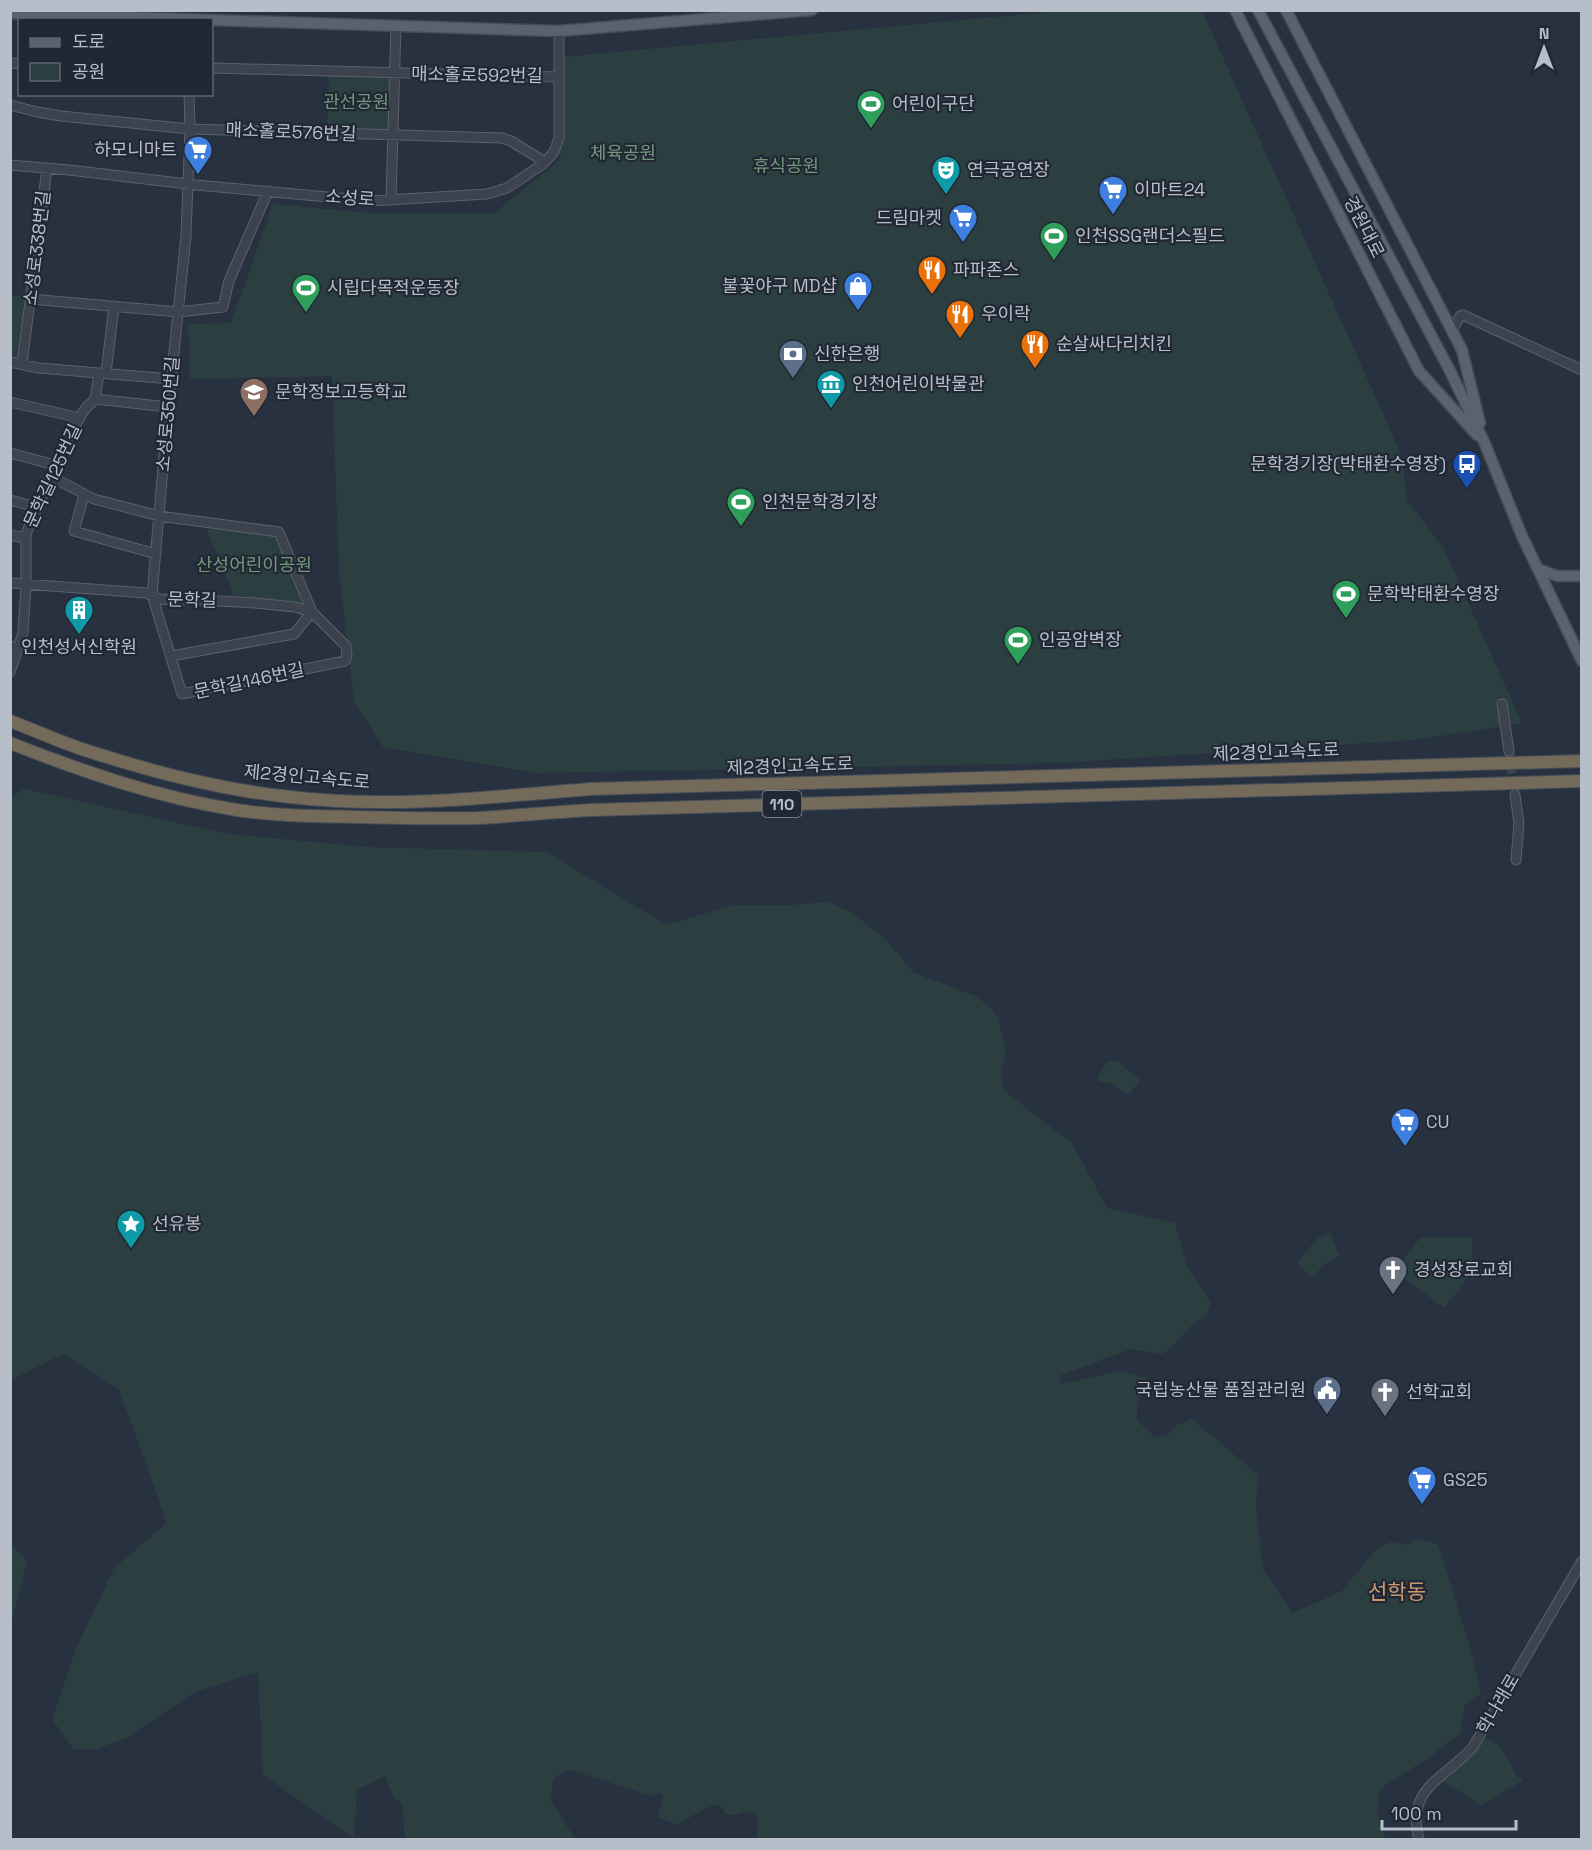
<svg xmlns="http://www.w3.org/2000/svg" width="1592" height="1850" font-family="'Space Grotesk','Noto Sans KR',sans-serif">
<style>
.green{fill:#2b3f41}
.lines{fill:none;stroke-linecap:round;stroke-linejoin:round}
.minor-tunnel{stroke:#3e4654;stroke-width:9;stroke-dasharray:9 4.5;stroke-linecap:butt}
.minor-casing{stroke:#5a616c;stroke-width:11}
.major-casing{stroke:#454c58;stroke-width:13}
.highway-casing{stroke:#474e59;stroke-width:14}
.minor{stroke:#3c434f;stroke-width:9}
.major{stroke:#5a626e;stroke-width:10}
.highway{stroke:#746a5a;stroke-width:12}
.labels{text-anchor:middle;stroke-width:4.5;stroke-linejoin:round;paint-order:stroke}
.shield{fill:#212834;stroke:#8b919c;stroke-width:1.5}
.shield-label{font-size:16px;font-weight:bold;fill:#b8bec9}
.street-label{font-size:18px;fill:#b8bec9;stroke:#212834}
.park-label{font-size:18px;fill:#72987b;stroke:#212834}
.poi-label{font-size:18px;fill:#b8bec9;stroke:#212834;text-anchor:start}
.quarter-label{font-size:21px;fill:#cd9a70;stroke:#212834}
</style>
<rect width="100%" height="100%" fill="#28313f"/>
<path class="green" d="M 1058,11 L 1202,11 L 1401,454 L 1407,500 L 1443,547 L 1522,723 L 1415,740 L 1059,763 L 536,773 L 383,747 L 354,701 L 339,570 L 332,376 L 190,379 L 188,324 L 231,323 L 273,204 L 369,213 L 494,213 L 560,160 L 563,57 Z
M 329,75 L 391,77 L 387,131 L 327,126 Z
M 11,296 L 25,296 L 17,358 L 11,356 Z
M 206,528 L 274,534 L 304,605 L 234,595 Z
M 25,789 L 228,834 L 367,847 L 547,852 L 666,925 L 734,905 L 791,905 L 827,902 L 851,912 L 887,941 L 914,973 L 976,996 L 991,1008 L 998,1018 L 1006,1049 L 1001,1072 L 1004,1090 L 1042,1121 L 1071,1141 L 1107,1208 L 1175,1223 L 1188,1268 L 1211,1303 L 1206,1316 L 1193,1324 L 1172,1347 L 1162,1354 L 1131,1349 L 1059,1376 L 1061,1384 L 1121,1371 L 1150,1379 L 1137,1403 L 1137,1420 L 1156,1438 L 1167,1435 L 1175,1426 L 1192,1419 L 1258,1475 L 1256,1510 L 1263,1569 L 1292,1613 L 1342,1591 L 1373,1553 L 1383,1545 L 1392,1542 L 1408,1545 L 1419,1539 L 1438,1544 L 1471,1650 L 1481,1693 L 1465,1705 L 1460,1733 L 1434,1754 L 1380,1789 L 1377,1811 L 1384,1837 L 1401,1839 L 757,1839 L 757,1816 L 747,1811 L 736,1815 L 726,1814 L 719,1805 C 705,1805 690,1819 676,1825 L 658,1817 L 663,1795 L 660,1793 L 651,1796 L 568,1769 L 553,1779 L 551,1801 L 575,1839 L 405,1839 L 402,1804 L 394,1798 L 385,1776 L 357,1790 L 354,1838 L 263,1775 L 258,1672 L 195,1692 L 126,1738 L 97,1749 L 73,1749 L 52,1719 L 76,1649 L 114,1568 L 167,1523 L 119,1389 L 63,1354 L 11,1380 L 10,796 Z
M 1117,1061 L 1140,1080 L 1129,1095 L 1113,1084 L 1099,1081 L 1097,1078 L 1107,1062 Z
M 1330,1232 L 1339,1256 L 1322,1266 L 1313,1278 L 1297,1264 L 1317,1238 Z
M 1472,1237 L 1472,1273 L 1444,1308 L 1395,1271 L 1420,1238 Z
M 11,1544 L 27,1561 L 11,1626 Z
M 1481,1735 L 1500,1746 L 1517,1776 L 1522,1778 L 1522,1781 L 1481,1805 L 1439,1779 Z"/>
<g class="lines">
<path class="minor-tunnel" d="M 1509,751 L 1515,795"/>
<g class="minor-casing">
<path id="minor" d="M 10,63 L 20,64
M 212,68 L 559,77
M 10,105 L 37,112 L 61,116 L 190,129 L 502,138 L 511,141 L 545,162
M 10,165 L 69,170 L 196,185 L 371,201 L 487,194 L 507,188 L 543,164 L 554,152 L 559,138 L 559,31
M 391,200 L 396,25
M 30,299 L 178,312 L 223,307 L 229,281 L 268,191
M 1452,331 L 1460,316 L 1463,315 L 1582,370
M 10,362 L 39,368 L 171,379
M 22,364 L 47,168
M 106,373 L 114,306
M 95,399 L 168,407
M 10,402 L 80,418
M 10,453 L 55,465
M 50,476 L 94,499 L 159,516 L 279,532 L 312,612
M 84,495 L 74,531 L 156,554
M 10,500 L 36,507
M 10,535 L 25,538
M 10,583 L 146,593 L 159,599 L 202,600 L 255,603 L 295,607 L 312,612 L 346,646 L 347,655 L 345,661 L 182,694 L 152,595 L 168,410 L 186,236 L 190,129 L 189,94
M 10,646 L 18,649 L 23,632 L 26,585 L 26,534 L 66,441 L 85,409 L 95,399 L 99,373
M 171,656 L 294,634 L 312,612
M 10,672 L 18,649
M 1502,704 L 1509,751
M 1515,795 L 1519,823 L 1516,860
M 1419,1840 C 1405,1787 1445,1779 1473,1747 L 1582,1561"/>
</g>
<g class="major-casing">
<path id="major" d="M 1235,10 L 1419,371 L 1477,435
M 1258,10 L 1449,369 L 1485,444 L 1522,536 L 1582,661
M 1286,10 L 1462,350 L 1480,423
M 10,13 L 211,20
M 212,20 L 559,31 L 812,10
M 1538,569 L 1557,576 L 1582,576"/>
</g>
<g class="highway-casing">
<path id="highway" d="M 10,721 C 37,731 64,744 91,752 C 156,773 223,790 290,797 C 390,809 491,797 590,789 L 1582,761
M 10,743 C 84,772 159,798 237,810 C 276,816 316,816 355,817 C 396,818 437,819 478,818 C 516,816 553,812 591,810 L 1582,781"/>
</g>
<use href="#minor" class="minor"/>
<use href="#major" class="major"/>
<use href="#highway" class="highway"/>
</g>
<defs>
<g id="stadium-pin" transform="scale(1.5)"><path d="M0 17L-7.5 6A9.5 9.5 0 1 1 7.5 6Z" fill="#2e9e5b" stroke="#212834"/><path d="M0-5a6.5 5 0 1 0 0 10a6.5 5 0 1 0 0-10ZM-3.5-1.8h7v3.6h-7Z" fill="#fff"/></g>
<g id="supermarket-pin" transform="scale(1.5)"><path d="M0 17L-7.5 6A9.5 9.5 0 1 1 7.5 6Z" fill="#3f7fe0" stroke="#212834"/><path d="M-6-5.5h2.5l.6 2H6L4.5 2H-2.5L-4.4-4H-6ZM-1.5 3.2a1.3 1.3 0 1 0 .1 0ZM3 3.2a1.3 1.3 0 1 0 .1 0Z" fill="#fff"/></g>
<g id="theatre-pin" transform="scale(1.5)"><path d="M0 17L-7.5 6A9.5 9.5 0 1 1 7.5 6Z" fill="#0f9aa8" stroke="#212834"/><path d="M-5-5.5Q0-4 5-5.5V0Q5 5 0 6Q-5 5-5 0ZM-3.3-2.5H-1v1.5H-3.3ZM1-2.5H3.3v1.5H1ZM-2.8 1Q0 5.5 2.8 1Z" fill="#fff"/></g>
<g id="restaurant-pin" transform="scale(1.5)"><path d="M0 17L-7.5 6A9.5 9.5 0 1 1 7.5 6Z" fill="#e8710a" stroke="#212834"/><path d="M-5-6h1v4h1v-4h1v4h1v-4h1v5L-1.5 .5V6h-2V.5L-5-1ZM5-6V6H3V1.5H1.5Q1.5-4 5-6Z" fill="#fff"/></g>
<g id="shop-pin" transform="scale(1.5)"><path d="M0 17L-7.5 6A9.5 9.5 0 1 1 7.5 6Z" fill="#3f7fe0" stroke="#212834"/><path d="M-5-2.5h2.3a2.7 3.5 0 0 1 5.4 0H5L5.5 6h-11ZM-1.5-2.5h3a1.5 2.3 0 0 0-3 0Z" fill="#fff"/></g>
<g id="bank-pin" transform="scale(1.5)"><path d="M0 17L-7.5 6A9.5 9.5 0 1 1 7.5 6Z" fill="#5c6f8a" stroke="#212834"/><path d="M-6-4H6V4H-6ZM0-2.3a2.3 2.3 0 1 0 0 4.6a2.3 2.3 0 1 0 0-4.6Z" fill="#fff"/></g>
<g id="museum-pin" transform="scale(1.5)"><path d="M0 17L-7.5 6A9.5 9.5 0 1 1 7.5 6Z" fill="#0f9aa8" stroke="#212834"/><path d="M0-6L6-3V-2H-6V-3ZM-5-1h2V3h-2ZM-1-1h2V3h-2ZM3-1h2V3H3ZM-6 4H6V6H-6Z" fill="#fff"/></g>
<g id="school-pin" transform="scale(1.5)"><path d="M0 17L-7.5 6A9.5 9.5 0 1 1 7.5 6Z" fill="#8d6e63" stroke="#212834"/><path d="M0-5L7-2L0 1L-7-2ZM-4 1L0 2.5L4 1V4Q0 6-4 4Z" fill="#fff"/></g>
<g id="bus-pin" transform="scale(1.5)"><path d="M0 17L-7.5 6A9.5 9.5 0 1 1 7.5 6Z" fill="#1a4fb4" stroke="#212834"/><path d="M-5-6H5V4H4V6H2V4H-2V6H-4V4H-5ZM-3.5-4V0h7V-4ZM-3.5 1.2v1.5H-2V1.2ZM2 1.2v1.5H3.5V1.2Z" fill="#fff"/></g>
<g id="building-pin" transform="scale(1.5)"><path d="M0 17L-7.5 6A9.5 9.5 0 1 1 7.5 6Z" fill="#0f9aa8" stroke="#212834"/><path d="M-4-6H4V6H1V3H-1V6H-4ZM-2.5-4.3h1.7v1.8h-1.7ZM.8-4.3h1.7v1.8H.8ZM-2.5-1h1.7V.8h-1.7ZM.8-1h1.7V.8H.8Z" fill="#fff"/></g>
<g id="sight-pin" transform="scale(1.5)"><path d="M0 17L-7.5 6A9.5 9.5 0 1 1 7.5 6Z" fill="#0f9aa8" stroke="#212834"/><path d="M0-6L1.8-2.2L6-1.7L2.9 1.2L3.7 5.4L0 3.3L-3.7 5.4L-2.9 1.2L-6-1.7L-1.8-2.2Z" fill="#fff"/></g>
<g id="church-pin" transform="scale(1.5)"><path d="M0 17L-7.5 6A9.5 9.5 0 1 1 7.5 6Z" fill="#6b7280" stroke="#212834"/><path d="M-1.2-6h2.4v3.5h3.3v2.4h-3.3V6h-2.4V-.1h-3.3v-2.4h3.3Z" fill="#fff"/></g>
<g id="civic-pin" transform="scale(1.5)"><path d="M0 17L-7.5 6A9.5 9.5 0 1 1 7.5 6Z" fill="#5c6f8a" stroke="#212834"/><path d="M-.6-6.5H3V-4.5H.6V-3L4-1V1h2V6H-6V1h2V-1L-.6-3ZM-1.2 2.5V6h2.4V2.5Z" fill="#fff"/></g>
</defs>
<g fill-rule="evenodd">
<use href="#stadium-pin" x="871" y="104"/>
<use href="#supermarket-pin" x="198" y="150"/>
<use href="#theatre-pin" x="946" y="170"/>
<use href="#supermarket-pin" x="1113" y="190"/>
<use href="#supermarket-pin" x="963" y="218"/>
<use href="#stadium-pin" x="1054" y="236"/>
<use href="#restaurant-pin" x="932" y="270"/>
<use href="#shop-pin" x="858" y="286"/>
<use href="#stadium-pin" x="306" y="288"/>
<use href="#restaurant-pin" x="960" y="314"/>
<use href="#restaurant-pin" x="1035" y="344"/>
<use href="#bank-pin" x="793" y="354"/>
<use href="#museum-pin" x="831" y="384"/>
<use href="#school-pin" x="254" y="392"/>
<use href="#bus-pin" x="1467" y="464"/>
<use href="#stadium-pin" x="741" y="502"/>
<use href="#stadium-pin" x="1346" y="594"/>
<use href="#building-pin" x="79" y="610"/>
<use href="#stadium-pin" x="1018" y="640"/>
<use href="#supermarket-pin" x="1405" y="1122"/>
<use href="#sight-pin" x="131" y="1224"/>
<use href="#church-pin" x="1393" y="1270"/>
<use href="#civic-pin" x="1327" y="1390"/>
<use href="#church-pin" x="1385" y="1392"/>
<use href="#supermarket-pin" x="1422" y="1480"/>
</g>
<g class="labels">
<rect class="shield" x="762.5" y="791" width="39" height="26" rx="4.5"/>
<g class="shield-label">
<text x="782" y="810">110</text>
</g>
<g class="street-label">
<text transform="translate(477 75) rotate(1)" y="6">매소홀로592번길</text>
<text transform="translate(291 132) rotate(2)" y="6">매소홀로576번길</text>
<text transform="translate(350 198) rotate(4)" y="6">소성로</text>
<text transform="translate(1364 227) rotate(63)" y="6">경원대로</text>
<text transform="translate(37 248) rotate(-83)" y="6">소성로338번길</text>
<text transform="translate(168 414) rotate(-85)" y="6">소성로350번길</text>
<text transform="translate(53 476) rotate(-65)" y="6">문학길125번길</text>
<text transform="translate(192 600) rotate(2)" y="6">문학길</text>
<text transform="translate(249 681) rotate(-12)" y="6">문학길146번길</text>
<text transform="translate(1276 752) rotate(-2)" y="6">제2경인고속도로</text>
<text transform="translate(790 766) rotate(-2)" y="6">제2경인고속도로</text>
<text transform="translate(307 777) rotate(5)" y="6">제2경인고속도로</text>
<text transform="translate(1498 1704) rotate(-60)" y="6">학나래로</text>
</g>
<g class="park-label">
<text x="356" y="108">관선공원</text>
<text x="623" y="159">체육공원</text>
<text x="786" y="172">휴식공원</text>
<text x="254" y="571">산성어린이공원</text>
</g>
<g class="poi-label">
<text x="892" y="110">어린이구단</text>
<text x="177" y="156" text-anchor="end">하모니마트</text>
<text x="967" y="176">연극공연장</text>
<text x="1134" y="196">이마트24</text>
<text x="942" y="224" text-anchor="end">드림마켓</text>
<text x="1075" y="242">인천SSG랜더스필드</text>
<text x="953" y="276">파파존스</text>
<text x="837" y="292" text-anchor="end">불꽃야구 MD샵</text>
<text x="327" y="294">시립다목적운동장</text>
<text x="981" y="320">우이락</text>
<text x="1056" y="350">순살싸다리치킨</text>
<text x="814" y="360">신한은행</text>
<text x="852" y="390">인천어린이박물관</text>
<text x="275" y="398">문학정보고등학교</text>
<text x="1446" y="470" text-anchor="end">문학경기장(박태환수영장)</text>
<text x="762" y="508">인천문학경기장</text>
<text x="1367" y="600">문학박태환수영장</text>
<text x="1039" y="646">인공암벽장</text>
<text x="79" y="653" text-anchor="middle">인천성서신학원</text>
<text x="1426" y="1128">CU</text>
<text x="152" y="1230">선유봉</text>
<text x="1414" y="1276">경성장로교회</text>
<text x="1306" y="1396" text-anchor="end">국립농산물 품질관리원</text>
<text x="1406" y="1398">선학교회</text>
<text x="1443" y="1486">GS25</text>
</g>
<g class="quarter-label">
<text x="1397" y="1599">선학동</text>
</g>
</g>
<rect width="1592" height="1850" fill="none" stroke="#b8bec9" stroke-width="24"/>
<rect x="18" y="18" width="195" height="78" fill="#212834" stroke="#5d6470" stroke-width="1.5"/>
<rect x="30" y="38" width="30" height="9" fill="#5a626e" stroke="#5d6470" stroke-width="1.5"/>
<text x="72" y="48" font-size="18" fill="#b8bec9">도로</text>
<rect x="30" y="63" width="30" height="18" fill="#2b3f41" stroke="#5d6470" stroke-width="1.5"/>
<text x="72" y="78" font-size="18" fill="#b8bec9">공원</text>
<g transform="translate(1544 48)" stroke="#212834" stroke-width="4.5" paint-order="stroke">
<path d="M0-4.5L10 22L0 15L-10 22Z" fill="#b8bec9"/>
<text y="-9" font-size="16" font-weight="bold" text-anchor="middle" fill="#b8bec9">N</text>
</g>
<path d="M1382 1820v9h134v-9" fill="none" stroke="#b8bec9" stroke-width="3"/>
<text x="1391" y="1820" font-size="18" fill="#b8bec9" stroke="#212834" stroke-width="4.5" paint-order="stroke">100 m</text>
</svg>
